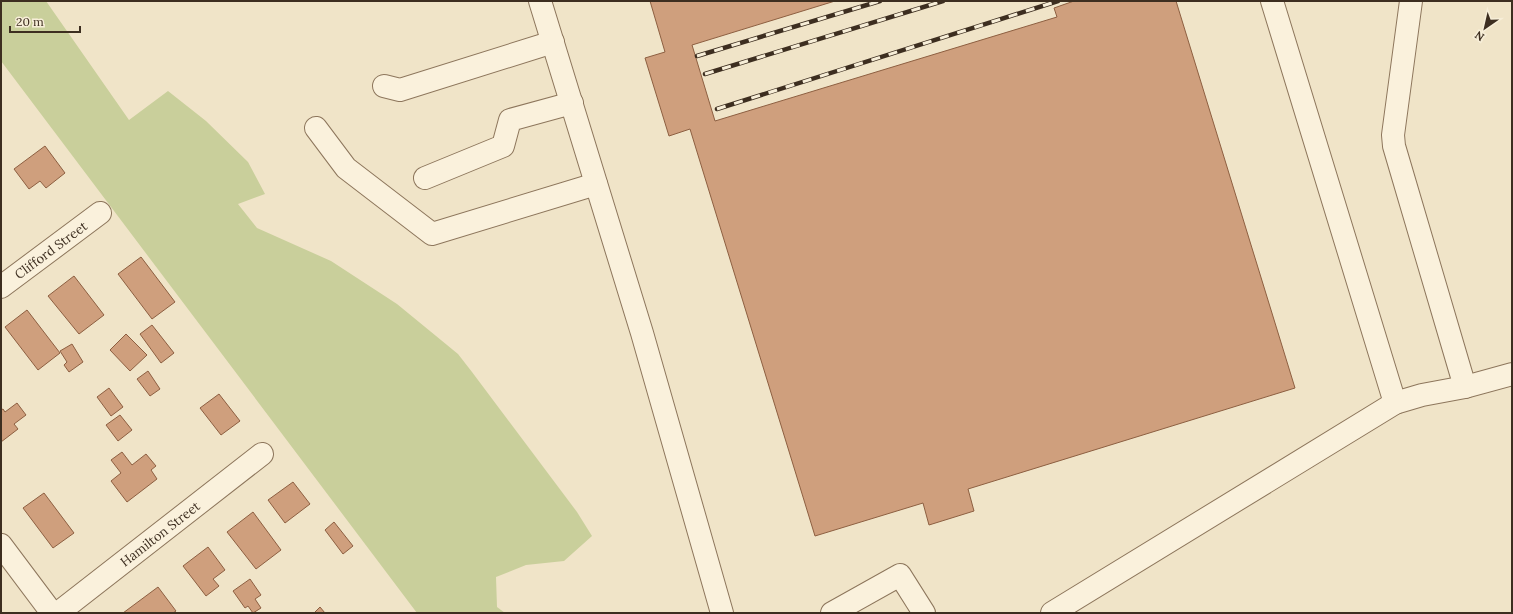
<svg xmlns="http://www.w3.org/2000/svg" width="1513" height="614" font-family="Lora,serif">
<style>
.green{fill:#c9cf9b}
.building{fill:#cf9f7d;stroke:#8d5f41}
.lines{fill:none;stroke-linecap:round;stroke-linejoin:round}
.minor-casing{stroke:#8d765c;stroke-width:24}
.minor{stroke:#faf1dc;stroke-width:22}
.rail-casing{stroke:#3d2e20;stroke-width:4.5}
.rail{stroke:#f7eed8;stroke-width:3;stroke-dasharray:9;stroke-linecap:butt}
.labels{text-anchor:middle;stroke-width:3.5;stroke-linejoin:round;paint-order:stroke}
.street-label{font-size:13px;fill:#3d2e20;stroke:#f7eed8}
</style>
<rect width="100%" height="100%" fill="#f0e4c8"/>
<path class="green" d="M 1,1 L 46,1 L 129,120 L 168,91 L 206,121 L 248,162 L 265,194 L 238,204 L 257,228 L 331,261 L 397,304 L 458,354 L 472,372 L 577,512 L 592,536 L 564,561 L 526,565 L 496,577 L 497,607 L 505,613 L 417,613 L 1,61 Z"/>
<path class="building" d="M 650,1 L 835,1 L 692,45 L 715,121 L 1057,17 L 1054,8 L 1074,1 L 1176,1 L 1295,388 L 968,489 L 974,511 L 929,525 L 923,503 L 815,536 L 690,129 L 669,136 L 645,58 L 665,52 Z
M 45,146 L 65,173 L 46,188 L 40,181 L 29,189 L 14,169 Z
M 141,257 L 175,302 L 152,319 L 118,274 Z
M 74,276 L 104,315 L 79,334 L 48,296 Z
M 27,310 L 60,353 L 38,370 L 5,327 Z
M 152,325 L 174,353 L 161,363 L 140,334 Z
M 126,334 L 147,355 L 130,371 L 110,350 Z
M 72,344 L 83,362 L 69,372 L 64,365 L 67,362 L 60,351 Z
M 148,371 L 160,389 L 150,396 L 137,379 Z
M 109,388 L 123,407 L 111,416 L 97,397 Z
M 219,394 L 240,421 L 221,435 L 200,408 Z
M 17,403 L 26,415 L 14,424 L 18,429 L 1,442 L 1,410 L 3,409 L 5,412 Z
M 120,415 L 132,430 L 118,441 L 106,425 Z
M 122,452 L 132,465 L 146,454 L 156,466 L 151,470 L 157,479 L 127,502 L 111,481 L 121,473 L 111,460 Z
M 293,482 L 310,504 L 285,523 L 268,500 Z
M 44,493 L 74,533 L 53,548 L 23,508 Z
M 253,512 L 281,550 L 256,569 L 227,532 Z
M 334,522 L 353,546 L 343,554 L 325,530 Z
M 208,547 L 225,570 L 213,579 L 219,586 L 206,596 L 183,566 Z
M 250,579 L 261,595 L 255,599 L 261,608 L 253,613 L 248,606 L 245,608 L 233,591 Z
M 158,587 L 176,611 L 173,613 L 123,613 Z
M 320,607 L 325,613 L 314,613 Z"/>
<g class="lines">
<g class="minor-casing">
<g id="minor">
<path d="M 540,1 L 642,333 L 722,613"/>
<path d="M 1272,1 L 1395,403"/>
<path d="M 1411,1 L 1393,135 L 1394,146 L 1465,387"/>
<path d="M 384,86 L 400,90 L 553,42"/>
<path d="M 316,128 L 346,168 L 432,234 L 596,184"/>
<path d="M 425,178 L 503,146 L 510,120 L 572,103"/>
<path id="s1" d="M 1,287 L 100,213"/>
<path d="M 1,545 L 52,613"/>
<path id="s2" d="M 58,613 L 262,454"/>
<path d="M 832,613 L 900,575 L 924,613"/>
<path d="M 1052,613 L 1395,403 L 1422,395 L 1465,387 L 1512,374"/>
</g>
</g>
<use href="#minor" class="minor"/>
<g class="rail-casing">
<path id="rail" d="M 697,56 L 880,1
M 705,74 L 943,1
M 717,109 L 1058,1"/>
</g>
<use href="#rail" class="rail"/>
</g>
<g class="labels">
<g class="street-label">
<text dy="5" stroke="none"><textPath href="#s1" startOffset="62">Clifford Street</textPath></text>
<text dy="5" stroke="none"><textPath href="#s2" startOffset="129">Hamilton Street</textPath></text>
</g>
</g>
<rect width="1513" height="614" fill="none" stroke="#3d2e20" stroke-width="4"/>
<g transform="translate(1485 28) rotate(214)" stroke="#f7eed8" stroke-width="3" paint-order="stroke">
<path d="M0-3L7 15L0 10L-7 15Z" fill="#3d2e20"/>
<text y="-6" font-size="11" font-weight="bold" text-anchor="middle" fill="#3d2e20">N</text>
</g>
<path d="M10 26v6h70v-6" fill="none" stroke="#3d2e20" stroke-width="2"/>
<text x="16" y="26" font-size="12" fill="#3d2e20" stroke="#f7eed8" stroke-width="3" paint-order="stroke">20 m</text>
</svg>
